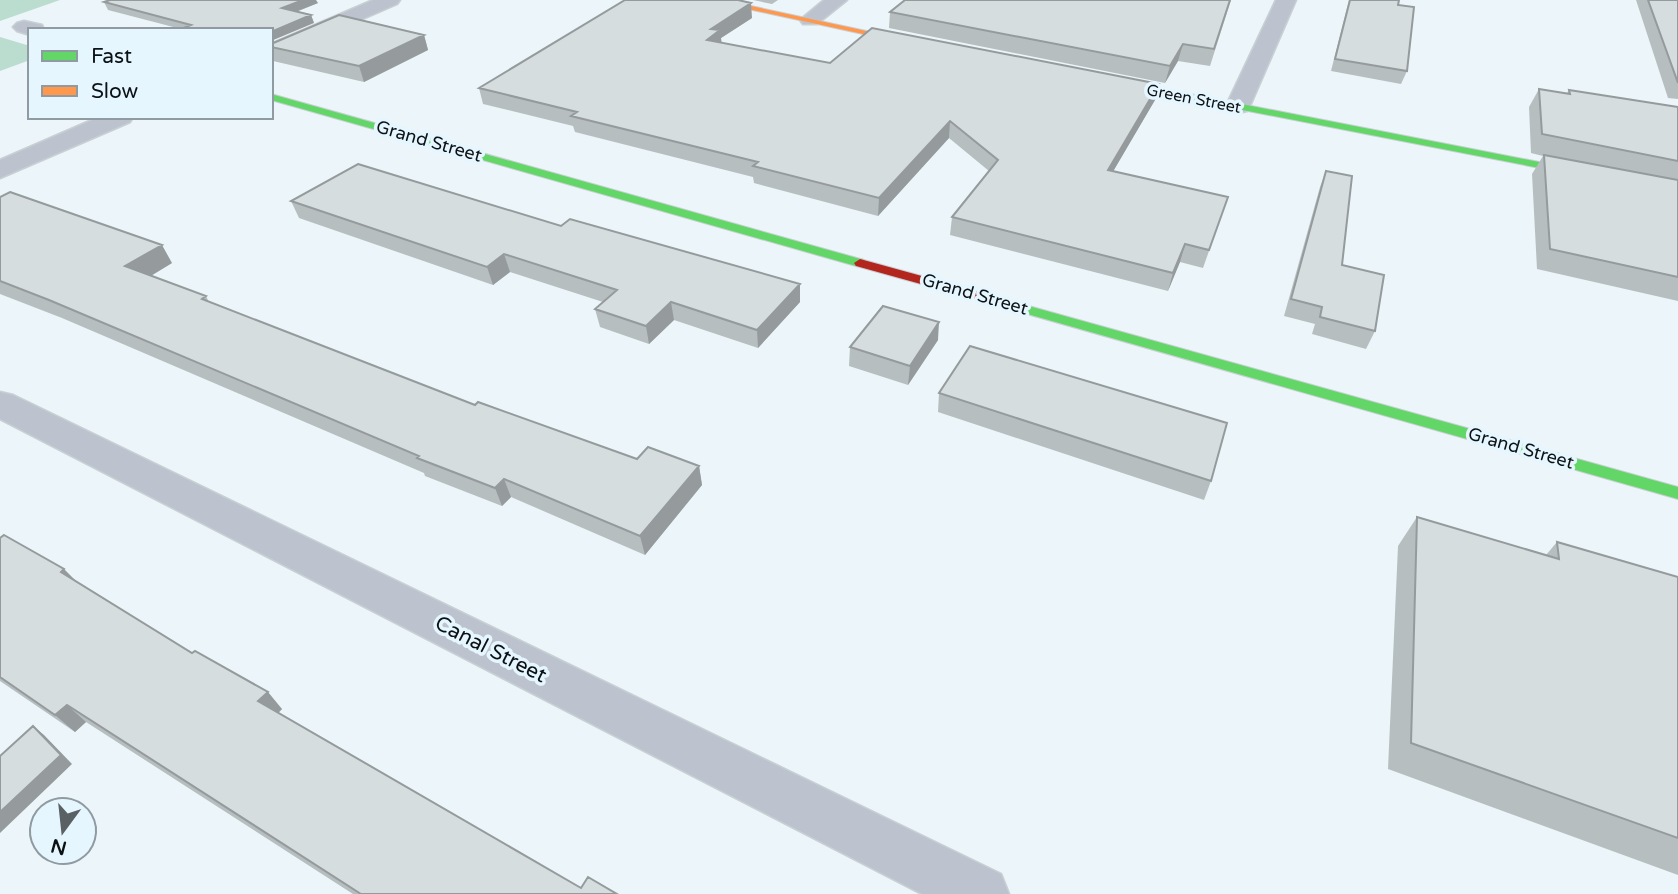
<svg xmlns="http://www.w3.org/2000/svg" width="1678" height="894" font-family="'Varela Round',sans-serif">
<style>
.forest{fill:#baddcf}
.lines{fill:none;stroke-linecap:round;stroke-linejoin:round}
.street-casing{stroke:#c9d0d4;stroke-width:3}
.fast-casing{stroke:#c9d0d4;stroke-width:2}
.slow-casing{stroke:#c9d0d4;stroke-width:2}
.jam-casing{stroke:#c9d0d4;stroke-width:2}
.street{fill:#bcc3ce;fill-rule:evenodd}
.fast{fill:#63d668;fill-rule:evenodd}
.slow{fill:#ff974d;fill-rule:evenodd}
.jam{fill:#b3261e;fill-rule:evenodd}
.wall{fill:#b7bec0}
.shaded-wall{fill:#959b9c}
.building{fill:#d5dddf;stroke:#959b9c;stroke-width:2}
.labels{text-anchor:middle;stroke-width:7;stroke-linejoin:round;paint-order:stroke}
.far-street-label{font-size:16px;fill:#0c1114;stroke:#e6f6ff}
.street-label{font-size:18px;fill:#0c1114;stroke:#e6f6ff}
.near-street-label{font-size:21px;fill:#0c1114;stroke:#e6f6ff}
</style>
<rect width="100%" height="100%" fill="#ecf5f9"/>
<path class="forest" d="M 0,0 L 60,0 L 0,21 Z
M 0,37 L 30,46 L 30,60 L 0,71 Z"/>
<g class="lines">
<g class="street-casing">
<path id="street" d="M 373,0 L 400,0 L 397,4 L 271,59 L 271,44 Z
M 824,0 L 847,0 L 817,24 L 803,24 L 800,20 Z
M 1276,0 L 1296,0 L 1250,106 L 1247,111 L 1238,113 L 1229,111 L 1226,106 Z
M 24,21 L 42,25 L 44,30 L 30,30 L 30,35 L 17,31 L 13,27 L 17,23 Z
M 99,117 L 133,117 L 130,122 L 0,178 L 0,160 Z
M 0,392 L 13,395 L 1001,874 L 1009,894 L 922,894 L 0,419 Z"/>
</g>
<g class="fast-casing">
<path id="fast" d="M 1108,78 L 1678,189 L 1678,195 L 1105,83 L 1105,79 Z
M 271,94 L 864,260 L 866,263 L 864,266 L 856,266 L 271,100 Z
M 1018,303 L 1678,487 L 1678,499 L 1013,310 L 1011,307 Z"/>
</g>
<g class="slow-casing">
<path id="slow" d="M 707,0 L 723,0 L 922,43 L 918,46 Z"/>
</g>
<g class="jam-casing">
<path id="jam" d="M 860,259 L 1023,304 L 1025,307 L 1018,311 L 856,266 L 854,263 Z"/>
</g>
<use href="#street" class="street"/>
<use href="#fast" class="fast"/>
<use href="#slow" class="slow"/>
<use href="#jam" class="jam"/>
</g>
<path class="wall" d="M 753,0 L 778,0 L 772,4 Z
M 905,0 L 1231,0 L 1210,66 L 1178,61 L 1165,83 L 889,28 L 890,12 Z
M 1349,0 L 1399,0 L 1398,5 L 1407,71 L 1401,84 L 1331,71 Z
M 1636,0 L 1678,0 L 1678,99 L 1668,98 Z
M 104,2 L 318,3 L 296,12 L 311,15 L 314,23 L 181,29 L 108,10 Z
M 752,18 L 721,38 L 721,43 L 830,63 L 1159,84 L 1155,100 L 1113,171 L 1228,197 L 1203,268 L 1180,262 L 1168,291 L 950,235 L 952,217 L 989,171 L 949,138 L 878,216 L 754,183 L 753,177 L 575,132 L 573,126 L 483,104 L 479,88 Z
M 424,35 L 428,50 L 364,82 L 273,61 L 271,56 L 271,44 Z
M 1539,89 L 1567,93 L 1569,90 L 1678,107 L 1678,301 L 1537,269 L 1532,174 L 1543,156 L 1531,153 L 1529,107 Z
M 1326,171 L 1342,265 L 1375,331 L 1366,349 L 1312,334 L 1315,324 L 1284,316 L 1320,187 Z
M 0,197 L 172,263 L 151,276 L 206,296 L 209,302 L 475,405 L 637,459 L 699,466 L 702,485 L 645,555 L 511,497 L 502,506 L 425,476 L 424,473 L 62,318 L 0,294 Z
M 291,201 L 800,302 L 758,348 L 674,320 L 649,344 L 600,327 L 595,309 L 603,302 L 510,272 L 493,285 L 299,218 Z
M 938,340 L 908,385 L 849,366 L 850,347 Z
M 939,393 L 1211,481 L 1204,500 L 938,412 Z
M 1417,517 L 1546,555 L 1557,542 L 1678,577 L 1678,875 L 1388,769 L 1398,546 Z
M 0,538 L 76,581 L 282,709 L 278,713 L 581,888 L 617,894 L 353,894 L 86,722 L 75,732 L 0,681 Z"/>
<path class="shaded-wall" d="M 303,0 L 316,0 L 318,3 L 285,16 L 282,8 Z
M 751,3 L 752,18 L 721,38 L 722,45 L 707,40 L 711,29 Z
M 311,15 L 314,23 L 271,41 L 271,32 Z
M 424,35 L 428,50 L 364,82 L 359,66 Z
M 1183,44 L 1178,61 L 1165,83 L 1170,66 Z
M 1159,84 L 1155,100 L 1104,187 L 1108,170 Z
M 950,121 L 949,138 L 878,216 L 879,198 Z
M 1185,244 L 1180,262 L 1168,291 L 1173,273 Z
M 162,245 L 172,263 L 137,284 L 125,266 Z
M 504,254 L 510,272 L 493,285 L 487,267 Z
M 800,284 L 800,302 L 758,348 L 757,330 Z
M 671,302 L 674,320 L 649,344 L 646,326 Z
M 939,322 L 938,340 L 908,385 L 910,366 Z
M 699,466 L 702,485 L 645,555 L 640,536 Z
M 504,479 L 511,497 L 502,506 L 495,488 Z
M 64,569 L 82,587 L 61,572 Z
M 268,692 L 282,709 L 273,718 L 258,701 Z
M 67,705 L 86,722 L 75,732 L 55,715 Z
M 33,726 L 44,735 L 72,764 L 0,833 L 0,812 Z"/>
<path class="building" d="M 110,0 L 303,0 L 282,8 L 311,15 L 271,32 L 271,30 L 179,30 L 191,25 L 104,2 Z
M 625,0 L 738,0 L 751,3 L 711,29 L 720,30 L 707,40 L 830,63 L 872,28 L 1159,84 L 1108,170 L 1228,197 L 1209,250 L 1185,244 L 1173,273 L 952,217 L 998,160 L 950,121 L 879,198 L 753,166 L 758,162 L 571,116 L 577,112 L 479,88 Z
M 905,0 L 1230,0 L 1214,49 L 1183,44 L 1170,66 L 890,12 Z
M 1350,0 L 1399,0 L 1398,5 L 1414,7 L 1407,71 L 1335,59 Z
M 1648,0 L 1678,0 L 1678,83 Z
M 339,15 L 424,35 L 359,66 L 271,47 L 271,44 Z
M 1539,89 L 1570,94 L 1569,90 L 1678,107 L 1678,161 L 1542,134 Z
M 1544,155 L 1678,180 L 1678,277 L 1550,249 Z
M 358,164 L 561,226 L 570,219 L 800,284 L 757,330 L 671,302 L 646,326 L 595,309 L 617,290 L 504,254 L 487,267 L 291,201 Z
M 1326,171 L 1352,176 L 1342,265 L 1384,275 L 1375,331 L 1320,317 L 1322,307 L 1291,299 Z
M 10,192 L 162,245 L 125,266 L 206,296 L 202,299 L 475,405 L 478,402 L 637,459 L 648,447 L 699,466 L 640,536 L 504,479 L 495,488 L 417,458 L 419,456 L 49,300 L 0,281 L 0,197 Z
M 883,306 L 939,322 L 910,366 L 850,347 Z
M 970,346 L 1227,423 L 1211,481 L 939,393 Z
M 1417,517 L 1559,559 L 1557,542 L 1678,577 L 1678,838 L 1411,743 Z
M 4,535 L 64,569 L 61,572 L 192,653 L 195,651 L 268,692 L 258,701 L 581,888 L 588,877 L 617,894 L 361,894 L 67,705 L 55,715 L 0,677 L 0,538 Z
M 33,726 L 61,755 L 0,812 L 0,756 Z"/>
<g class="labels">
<g class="far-street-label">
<text transform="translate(1194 98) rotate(11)" y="6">Green Street</text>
</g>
<g class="street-label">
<text transform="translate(429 141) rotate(16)" y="6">Grand Street</text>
<text transform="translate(975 294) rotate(16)" y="6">Grand Street</text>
<text transform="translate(1521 448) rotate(16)" y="6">Grand Street</text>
</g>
<g class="near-street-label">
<text transform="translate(491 649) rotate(27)" y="7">Canal Street</text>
</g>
</g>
<rect x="28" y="28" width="245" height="91" fill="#e6f6ff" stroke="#8f9aa1" stroke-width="2"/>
<rect x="42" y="51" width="35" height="10" fill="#63d668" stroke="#8f9aa1" stroke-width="2"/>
<text x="91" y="63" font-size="21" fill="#0c1114">Fast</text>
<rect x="42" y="86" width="35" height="10" fill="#ff974d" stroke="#8f9aa1" stroke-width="2"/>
<text x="91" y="98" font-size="21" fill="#0c1114">Slow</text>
<g transform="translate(63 831) rotate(195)"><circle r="33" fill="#e6f6ff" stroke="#8f9aa1" stroke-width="2"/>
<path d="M0-5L12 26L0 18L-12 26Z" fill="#5a6164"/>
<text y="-10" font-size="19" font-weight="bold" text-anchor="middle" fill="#0c1114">N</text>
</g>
</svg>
